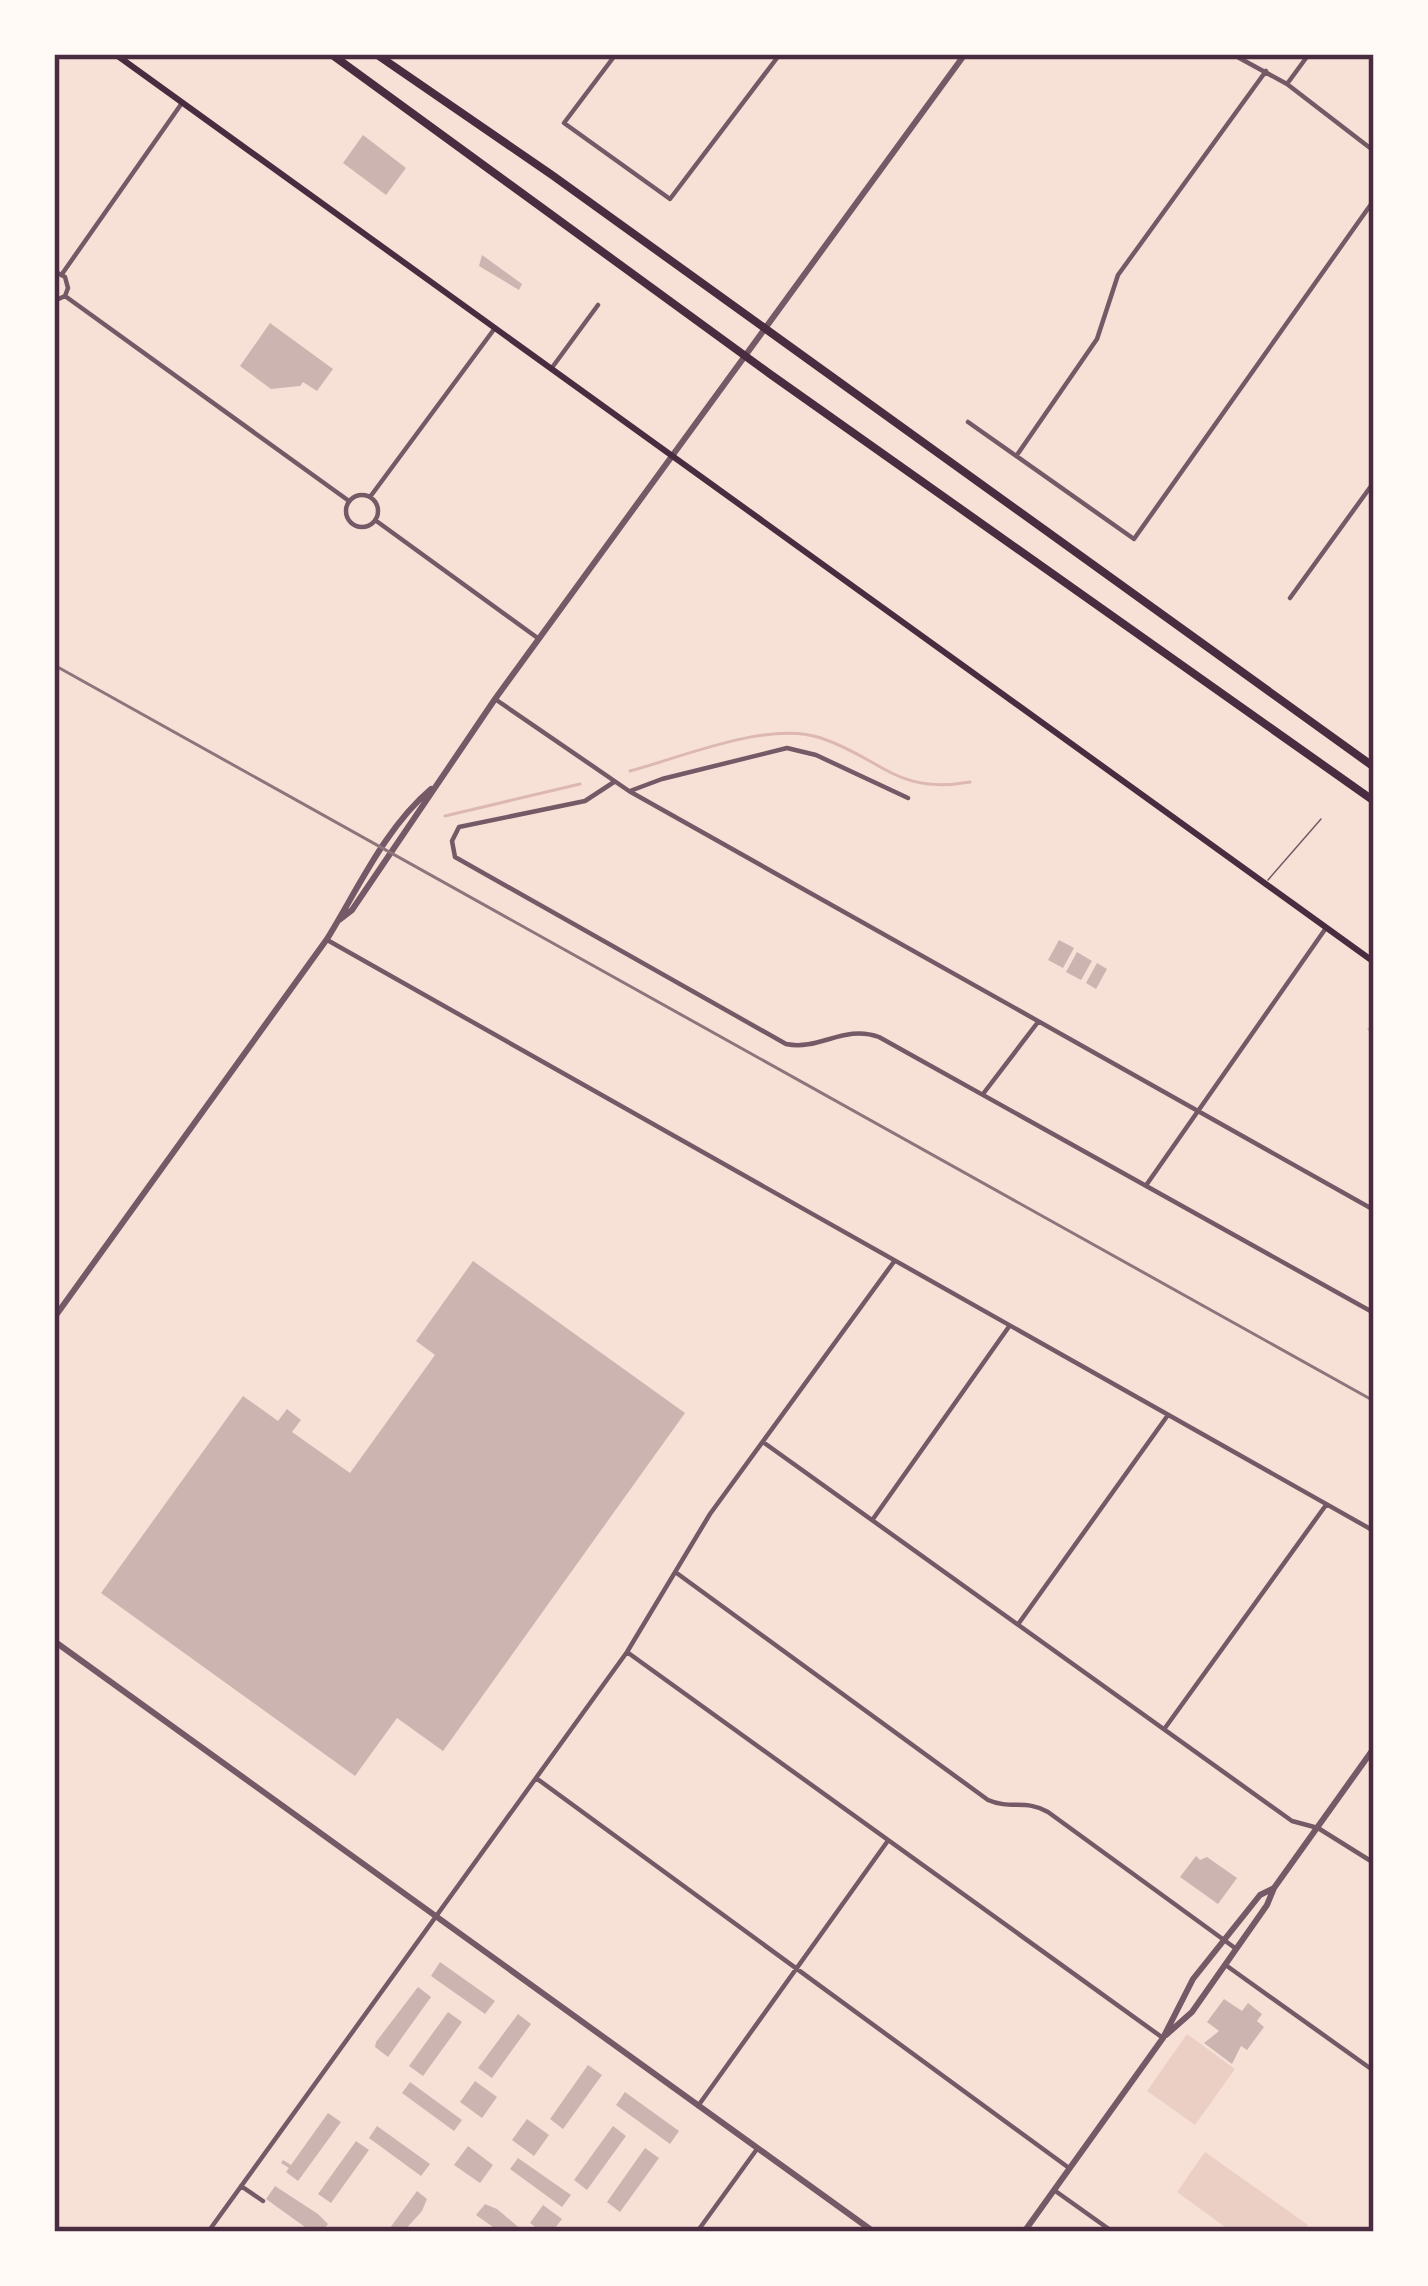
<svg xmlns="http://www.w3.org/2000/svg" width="1428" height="2286" font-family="Ubuntu,sans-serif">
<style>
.green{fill:#ebcfc5}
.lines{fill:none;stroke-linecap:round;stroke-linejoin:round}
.stream{stroke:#dcb8b0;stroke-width:3}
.building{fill:#ccb4b1}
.service{stroke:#755966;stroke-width:1.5}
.minor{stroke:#755966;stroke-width:4.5}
.tertiary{stroke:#755966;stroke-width:6}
.secondary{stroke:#4a2c40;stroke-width:6}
.motorway{stroke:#4a2c40;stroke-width:8}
.rail{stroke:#8f747c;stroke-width:3}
.neatline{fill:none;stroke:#4a2c40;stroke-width:4.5}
</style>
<rect width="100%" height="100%" fill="#f7e1d7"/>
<path class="green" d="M 1187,2034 L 1235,2069 L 1195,2125 L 1147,2091 Z
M 1205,2152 L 1308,2225 L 1303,2232 L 1232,2232 L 1177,2192 Z"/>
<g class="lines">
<path class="stream" d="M 630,771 C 683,757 769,720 821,738 C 883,759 896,795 970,782
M 445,816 L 580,784
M 1369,1029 L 1374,1035"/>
</g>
<path class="building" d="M 363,135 L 406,168 L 386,195 L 343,163 Z
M 482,255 L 522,284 L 519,290 L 479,266 Z
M 270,323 L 333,369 L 317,391 L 303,382 L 300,386 L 271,389 L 240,366 Z
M 1059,940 L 1074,948 L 1063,968 L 1048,960 Z
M 1077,952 L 1092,961 L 1081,980 L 1066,972 Z
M 1097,963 L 1107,969 L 1096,989 L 1086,983 Z
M 473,1261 L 685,1413 L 443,1751 L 397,1718 L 355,1776 L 101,1593 L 243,1396 L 278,1421 L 287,1409 L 301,1420 L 292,1432 L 350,1473 L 435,1355 L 416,1341 Z
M 1196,1856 L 1200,1860 L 1207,1857 L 1237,1878 L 1218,1904 L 1180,1877 Z
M 440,1962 L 495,2001 L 485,2014 L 431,1976 Z
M 418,1987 L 431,1997 L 388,2057 L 375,2047 L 376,2042 Z
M 1224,1999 L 1242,2011 L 1248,2003 L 1262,2014 L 1257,2021 L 1264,2027 L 1247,2050 L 1241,2046 L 1232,2064 L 1204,2043 L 1219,2031 L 1207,2022 Z
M 448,2012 L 462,2022 L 423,2076 L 409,2066 Z
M 518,2014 L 531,2024 L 492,2078 L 478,2068 Z
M 588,2065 L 602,2075 L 563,2129 L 550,2119 Z
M 475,2081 L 497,2097 L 482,2118 L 460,2102 Z
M 410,2082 L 462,2120 L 454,2131 L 402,2093 Z
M 625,2092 L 679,2131 L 670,2144 L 616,2105 Z
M 328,2113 L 341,2122 L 298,2181 L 286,2172 L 289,2168 L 281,2163 L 283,2160 L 291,2165 Z
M 527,2119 L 549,2135 L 534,2156 L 512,2140 Z
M 377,2126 L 430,2164 L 421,2176 L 369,2138 Z
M 613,2126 L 626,2136 L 587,2190 L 574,2180 Z
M 356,2141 L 369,2150 L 331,2203 L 318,2194 Z
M 468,2146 L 493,2165 L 480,2183 L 454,2165 Z
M 645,2148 L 659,2158 L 620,2212 L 607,2202 Z
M 518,2158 L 571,2195 L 562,2207 L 510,2169 Z
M 275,2186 L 318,2214 L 328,2224 L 322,2232 L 312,2232 L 266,2199 Z
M 417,2191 L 427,2199 L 422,2211 L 403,2232 L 387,2232 Z
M 485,2204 L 497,2209 L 524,2232 L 500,2232 L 476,2215 Z
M 543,2205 L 562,2219 L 552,2232 L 542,2232 L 530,2223 Z"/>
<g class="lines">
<path class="service" d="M 1268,880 L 1321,819"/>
<path class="minor" d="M 616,54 L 564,123 L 670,199 L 780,54
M 1232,54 L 1287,84 L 1374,151
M 1287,84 L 1309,54
M 54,271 L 65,277 L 68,288 L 65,296 L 54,301
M 62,274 L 182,103
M 65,296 L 349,501
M 551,369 L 598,305
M 968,422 L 1134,539 L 1374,200
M 1017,455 L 1097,339 L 1118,275 L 1266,71
M346 511a16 16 0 1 1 32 0a16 16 0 1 1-32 0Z
M 370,497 L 495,328
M 375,520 L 539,639
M 1290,598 L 1374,482
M 495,699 L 629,791 L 1374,1210
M 614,782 L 585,801 L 459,827 L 452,841 L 455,857 L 786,1044 C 820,1051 844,1024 879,1037 L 1374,1313
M 630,791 L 662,779 L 787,748 L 816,755 L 908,798
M 329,941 L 1374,1531
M 983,1094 L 1038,1022
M 1147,1184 L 1326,928
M 763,1442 L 1292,1821 L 1318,1828 L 1374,1863
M 873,1519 L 1008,1328
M 678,1574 L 988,1800 C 1011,1810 1026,1799 1048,1812 L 1235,1948
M 1019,1623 L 1168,1415
M 627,1652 L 1163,2038
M 1165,1728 L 1326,1505
M 536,1778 L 1069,2168
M 1227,1966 L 1374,2071
M 698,2106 L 887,1842
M 241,2186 L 263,2201
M 1054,2190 L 1113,2232
M 208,2232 L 627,1652 L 710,1514 L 893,1263
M 697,2232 L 757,2149"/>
<path class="tertiary" d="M 339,920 L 352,910 L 495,699 L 965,54
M 54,1318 L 327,939 C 358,889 385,828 431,789
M 54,1641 L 874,2232
M 1166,2035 L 1192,2012 L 1267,1905 L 1274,1888 L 1374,1748
M 1024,2232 L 1163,2038 L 1193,1979 L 1260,1895 L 1274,1888"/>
<path class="secondary" d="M 115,54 L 1374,962"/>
<path class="motorway" d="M 331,54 L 770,374 L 1374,801
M 376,54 L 552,175 L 1374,767"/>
<path class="rail" d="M 54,665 L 1374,1401"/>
</g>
<rect width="1428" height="2286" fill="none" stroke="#fffaf5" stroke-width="114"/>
<rect x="57" y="57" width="1314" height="2172" class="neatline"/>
</svg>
